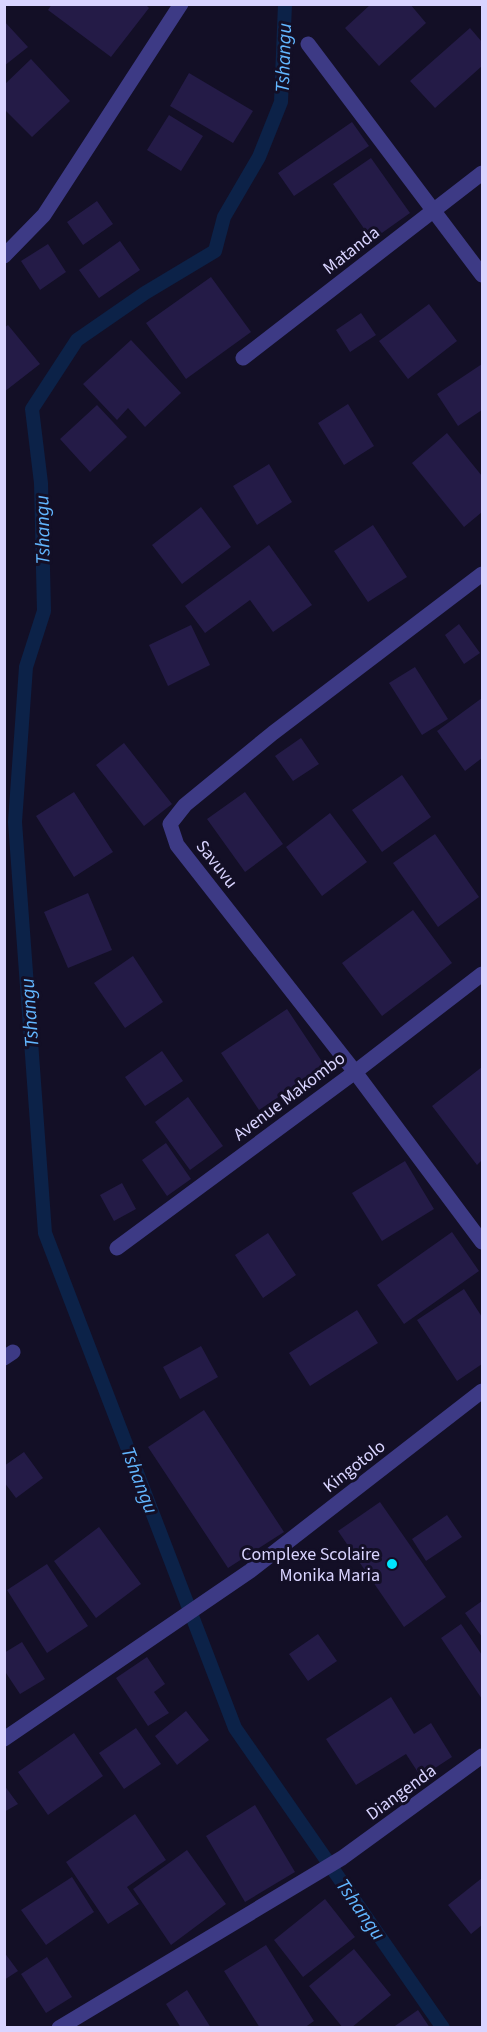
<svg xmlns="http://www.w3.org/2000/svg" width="487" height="2032" font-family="'Source Sans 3',sans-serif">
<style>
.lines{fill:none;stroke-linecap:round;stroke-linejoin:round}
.stream{stroke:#0c2248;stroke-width:14}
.building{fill:#241b47}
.minor{stroke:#3d3a85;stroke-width:15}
.poi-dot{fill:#00e5ff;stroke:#130f26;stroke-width:2}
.labels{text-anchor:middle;stroke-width:6;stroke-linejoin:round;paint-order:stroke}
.street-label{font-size:18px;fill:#d9d4ff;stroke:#130f26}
.poi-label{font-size:18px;fill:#d9d4ff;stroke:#130f26;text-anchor:end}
.water-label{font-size:20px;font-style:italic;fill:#62b6ff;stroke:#130f26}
</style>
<rect width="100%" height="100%" fill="#130f26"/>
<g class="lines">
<path class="stream" d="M 285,4 L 281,102 L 259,157 L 224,217 L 215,251 L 145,293 L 77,340 L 32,409 L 41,483 L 44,611 L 26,667 L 15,822 L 45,1233 L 235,1728 L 443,2028"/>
</g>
<path class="building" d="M 52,4 L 145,4 L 149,8 L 111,57 L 48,10 Z
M 371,4 L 410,4 L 426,23 L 379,66 L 345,28 Z
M 4,21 L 28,47 L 4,66 Z
M 470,28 L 482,42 L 482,66 L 435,108 L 410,81 Z
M 31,59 L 70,101 L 32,137 L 4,109 L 4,85 Z
M 189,73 L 253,111 L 233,143 L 170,106 Z
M 169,115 L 203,136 L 181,171 L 147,150 Z
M 352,122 L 369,146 L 294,196 L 278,173 Z
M 371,158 L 410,213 L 372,240 L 333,184 Z
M 97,201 L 113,224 L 83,245 L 67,222 Z
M 120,241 L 140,270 L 99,298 L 79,270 Z
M 48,244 L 66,272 L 40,290 L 21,261 Z
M 211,277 L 251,332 L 186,379 L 146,323 Z
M 429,304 L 457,341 L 408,379 L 379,341 Z
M 361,313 L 376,335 L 350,352 L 336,330 Z
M 8,325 L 40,364 L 4,392 L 4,328 Z
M 131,340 L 181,393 L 145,427 L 128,408 L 117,420 L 83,384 Z
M 482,364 L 482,410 L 458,426 L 437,394 Z
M 348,404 L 374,446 L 344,465 L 318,423 Z
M 97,405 L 127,437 L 90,472 L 60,439 Z
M 447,433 L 482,476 L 482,512 L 464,527 L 412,463 Z
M 269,464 L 292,502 L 257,525 L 233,486 Z
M 201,507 L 231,547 L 182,584 L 152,545 Z
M 373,525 L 407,577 L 368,602 L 334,551 Z
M 269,545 L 312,605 L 273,632 L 250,600 L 205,633 L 185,606 Z
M 459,624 L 480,653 L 464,664 L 445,635 Z
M 191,625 L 210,665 L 168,686 L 149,645 Z
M 415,667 L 448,719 L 422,735 L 389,683 Z
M 482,698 L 482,758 L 465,771 L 437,731 Z
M 301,738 L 319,764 L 293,781 L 275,756 Z
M 124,743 L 172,804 L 144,826 L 96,765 Z
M 402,775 L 431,817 L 382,852 L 352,810 Z
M 74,792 L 113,852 L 74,877 L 36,816 Z
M 245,792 L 283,844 L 245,872 L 207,819 Z
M 330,813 L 367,862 L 322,896 L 286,847 Z
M 435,834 L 479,897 L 438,927 L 393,863 Z
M 88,893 L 112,950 L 68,968 L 44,912 Z
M 413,910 L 452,963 L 382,1016 L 342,963 Z
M 133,956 L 163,1002 L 125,1028 L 94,983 Z
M 287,1009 L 325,1066 L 259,1110 L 221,1053 Z
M 162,1051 L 183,1081 L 145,1106 L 125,1077 Z
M 482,1067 L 482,1160 L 477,1165 L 432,1106 Z
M 188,1097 L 223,1146 L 190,1170 L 155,1122 Z
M 166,1143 L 191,1179 L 167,1196 L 142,1160 Z
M 405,1161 L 434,1209 L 382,1241 L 352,1193 Z
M 122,1183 L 136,1209 L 114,1221 L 100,1195 Z
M 452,1232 L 479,1271 L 404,1324 L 377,1285 Z
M 268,1233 L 296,1275 L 263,1298 L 235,1255 Z
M 464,1289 L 482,1317 L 482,1364 L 457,1381 L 417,1320 Z
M 357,1310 L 378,1343 L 310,1386 L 289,1353 Z
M 201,1346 L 218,1377 L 180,1399 L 163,1367 Z
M 204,1410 L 284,1532 L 228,1568 L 148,1447 Z
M 24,1452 L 43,1478 L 16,1498 L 4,1482 L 4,1466 Z
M 380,1502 L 446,1597 L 404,1627 L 338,1531 Z
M 447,1515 L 462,1537 L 426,1561 L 412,1539 Z
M 99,1527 L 141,1584 L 96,1618 L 54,1561 Z
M 47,1564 L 88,1626 L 47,1653 L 7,1590 Z
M 482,1601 L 482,1637 L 465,1613 Z
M 461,1624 L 482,1655 L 482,1699 L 441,1638 Z
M 318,1634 L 337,1661 L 308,1681 L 289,1654 Z
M 22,1642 L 45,1679 L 20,1694 L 4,1670 L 4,1653 Z
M 147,1657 L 165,1684 L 154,1692 L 169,1713 L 148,1726 L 116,1678 Z
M 391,1697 L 414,1734 L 431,1723 L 452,1757 L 421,1777 L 406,1754 L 356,1785 L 326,1739 Z
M 186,1711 L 209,1740 L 177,1765 L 155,1736 Z
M 136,1728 L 161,1764 L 124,1789 L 99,1753 Z
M 74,1733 L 103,1776 L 48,1815 L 18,1772 Z
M 4,1785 L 18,1804 L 4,1812 Z
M 255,1805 L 295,1872 L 245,1902 L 206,1836 Z
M 135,1814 L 166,1860 L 127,1887 L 139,1904 L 108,1924 L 66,1862 Z
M 187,1850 L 226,1904 L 171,1945 L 133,1889 Z
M 72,1877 L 94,1912 L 46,1945 L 21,1910 Z
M 482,1878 L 482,1925 L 471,1934 L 448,1905 Z
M 325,1899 L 355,1937 L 303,1977 L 274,1940 Z
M 266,1945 L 314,2021 L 304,2028 L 260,2028 L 224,1971 Z
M 354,1949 L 391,1995 L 351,2028 L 343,2028 L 309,1986 Z
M 4,1952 L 18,1971 L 4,1980 Z
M 47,1957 L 72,1997 L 46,2013 L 21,1974 Z
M 187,1990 L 211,2028 L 181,2028 L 166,2004 Z
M 418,2010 L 430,2028 L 392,2028 Z"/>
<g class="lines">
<path class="minor" d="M 308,44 L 482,275
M 4,256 L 44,215 L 181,4
M 243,358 L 482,173
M 482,574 L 273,733 L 185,805 L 170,824 L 177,845 L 355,1072 L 482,1242
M 117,1248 L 355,1072 L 482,974
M 4,1358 L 13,1352
M 4,1739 L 250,1571 L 482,1391
M 59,2028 L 342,1858 L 482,1756"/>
</g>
<circle class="poi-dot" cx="392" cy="1564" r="6"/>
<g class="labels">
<g class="street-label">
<text transform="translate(351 250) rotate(-38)" y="6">Matanda</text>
<text transform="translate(217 864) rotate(52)" y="6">Savuvu</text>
<text transform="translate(289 1096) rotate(-37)" y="6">Avenue Makombo</text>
<text transform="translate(354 1466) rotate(-38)" y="6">Kingotolo</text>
<text transform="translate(401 1792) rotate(-36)" y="6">Diangenda</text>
</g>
<g class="poi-label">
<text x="380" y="1560">Complexe Scolaire<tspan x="380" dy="21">Monika Maria</tspan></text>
</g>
<g class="water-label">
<text transform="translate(283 58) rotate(-88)" y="7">Tshangu</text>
<text transform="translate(42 530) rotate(-91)" y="7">Tshangu</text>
<text transform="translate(29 1013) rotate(-94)" y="7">Tshangu</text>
<text transform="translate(140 1480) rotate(69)" y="7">Tshangu</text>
<text transform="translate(361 1909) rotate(55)" y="7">Tshangu</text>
</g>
</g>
<rect width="487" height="2032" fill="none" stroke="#d9d4ff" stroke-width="12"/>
</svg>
